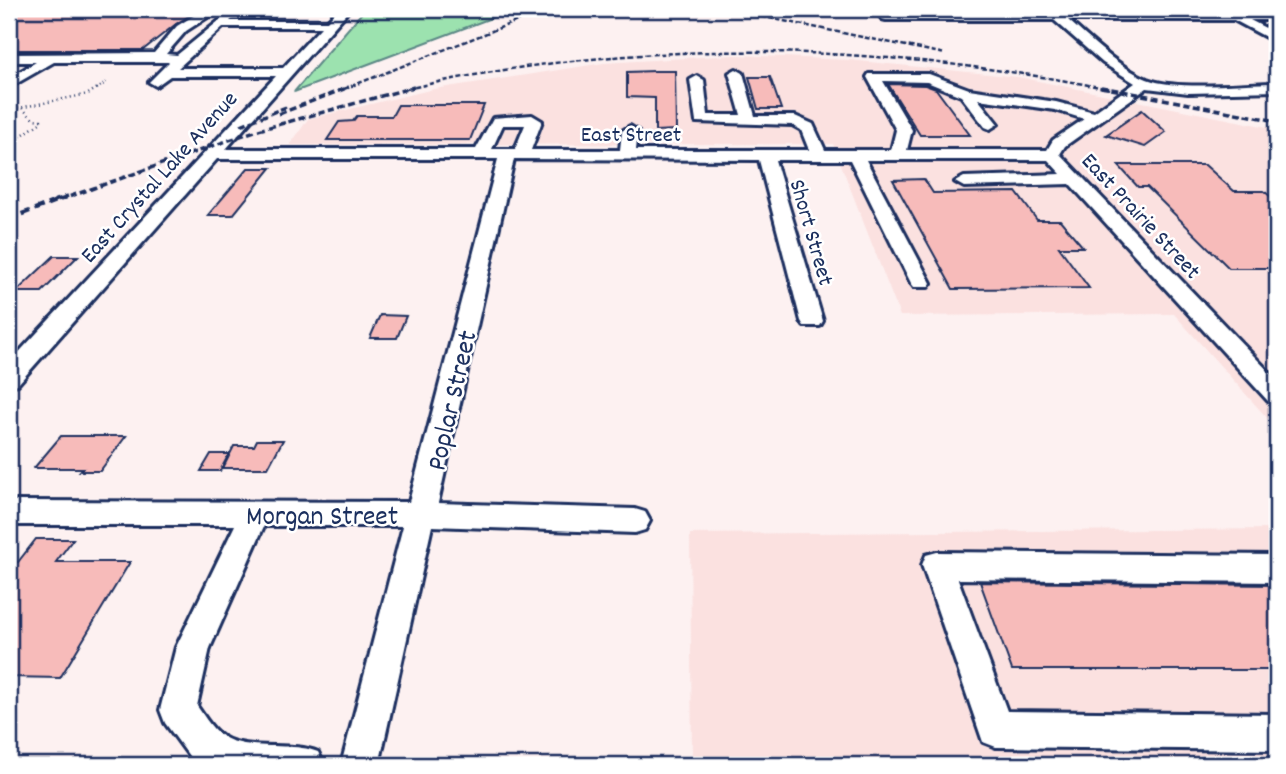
<svg xmlns="http://www.w3.org/2000/svg" width="1286" height="774" font-family="Dekko,sans-serif">
<style>
.built{fill:#fbe1e0}
.green{fill:#9ce2af;stroke:#5c8886;stroke-width:2}
.building{fill:#f7bbba;stroke:#1b2f5e;stroke-width:2}
.lines{fill:none;stroke-linecap:round;stroke-linejoin:round}
.minor-casing{stroke:#1b2f5e;stroke-width:6}
.path-far1{stroke:#1b2f5e;stroke-width:2;stroke-dasharray:1 2.5;stroke-linecap:butt}
.path{stroke:#1b2f5e;stroke-width:2.5;stroke-dasharray:1 3.5;stroke-linecap:butt}
.minor{fill:#fff;fill-rule:evenodd}
.rail-far2{stroke:#1b2f5e;stroke-width:2.5;stroke-dasharray:5 2.5;stroke-linecap:butt}
.rail-far1{stroke:#1b2f5e;stroke-width:3.5;stroke-dasharray:7 3.5;stroke-linecap:butt}
.rail{stroke:#1b2f5e;stroke-width:4.5;stroke-dasharray:9 4.5;stroke-linecap:butt}
.labels{text-anchor:middle;stroke-width:5;stroke-linejoin:round;paint-order:stroke}
.far-street-label{font-size:23px;fill:#1b2f5e;stroke:#fff}
.street-label{font-size:28px;fill:#1b2f5e;stroke:#fff}
</style>
<rect width="100%" height="100%" fill="#fdf1f1"/>
<filter id="ink" filterUnits="userSpaceOnUse"><feTurbulence type="fractalNoise" baseFrequency=".0143" numOctaves="2"/><feDisplacementMap in="SourceGraphic" scale="14" xChannelSelector="R" yChannelSelector="G"/><feConvolveMatrix kernelMatrix="1 2 1 2 8 2 1 2 1" color-interpolation-filters="sRGB"/></filter>
<g filter="url(#ink)">
<path class="built" d="M 735,55 L 849,60 L 1018,77 L 1277,129 L 1277,429 L 1174,314 L 900,316 L 833,144 L 290,145 L 308,119 L 434,89 L 604,63 Z
M 1277,529 L 1277,765 L 692,765 L 690,534 Z"/>
<path class="green" d="M 365,9 L 515,9 L 294,92 Z"/>
<path class="building" d="M 9,9 L 200,9 L 176,24 L 143,50 L 9,50 Z
M 655,71 L 675,71 L 676,130 L 655,131 L 655,98 L 627,97 L 627,72 Z
M 749,77 L 770,77 L 781,109 L 758,109 Z
M 888,84 L 925,85 L 936,89 L 970,135 L 920,135 Z
M 398,105 L 484,105 L 470,140 L 327,140 L 339,122 L 353,121 L 357,116 L 392,116 Z
M 1142,110 L 1166,132 L 1145,147 L 1106,135 Z
M 1118,165 L 1205,165 L 1234,191 L 1264,191 L 1277,202 L 1277,268 L 1229,268 L 1147,187 L 1138,187 Z
M 248,168 L 271,168 L 233,215 L 208,215 Z
M 924,179 L 933,193 L 1016,192 L 1037,220 L 1060,220 L 1083,247 L 1059,247 L 1089,288 L 953,289 L 893,180 Z
M 54,256 L 78,256 L 42,292 L 16,292 Z
M 380,315 L 406,316 L 397,338 L 370,338 Z
M 61,436 L 126,436 L 100,471 L 80,471 L 83,468 L 34,468 Z
M 257,440 L 283,440 L 268,468 L 223,468 L 234,446 L 254,446 Z
M 211,454 L 229,454 L 220,471 L 201,471 Z
M 36,539 L 73,539 L 56,562 L 130,562 L 60,678 L 9,677 L 9,562 L 18,562 Z
M 980,582 L 1277,585 L 1277,670 L 1012,670 Z"/>
<g class="lines">
<g class="minor-casing">
<path id="minor" d="M 205,9 L 220,9 L 186,31 L 166,54 L 177,55 L 231,11 L 237,14 L 230,21 L 327,21 L 338,9 L 350,9 L 226,149 L 476,149 L 493,118 L 532,115 L 542,121 L 531,150 L 620,150 L 622,131 L 630,126 L 638,131 L 636,150 L 809,150 L 801,130 L 792,125 L 696,122 L 690,80 L 697,76 L 704,80 L 708,115 L 741,115 L 729,73 L 736,69 L 743,73 L 755,116 L 795,116 L 813,124 L 825,150 L 891,150 L 896,130 L 867,77 L 869,74 L 929,74 L 969,89 L 1056,102 L 1094,112 L 1135,83 L 1103,63 L 1054,20 L 886,20 L 882,19 L 875,9 L 886,9 L 889,14 L 1048,14 L 1053,11 L 1059,14 L 1277,14 L 1277,20 L 1250,20 L 1277,34 L 1277,43 L 1234,20 L 1068,20 C 1092,41 1117,66 1147,79 C 1177,91 1243,83 1277,83 L 1277,91 L 1188,93 L 1147,88 L 1065,146 L 1060,154 L 1277,380 L 1277,404 L 1268,401 L 1070,184 L 964,187 L 955,182 L 964,177 L 1061,174 L 1048,160 L 866,160 L 931,283 L 928,287 L 914,287 L 911,283 L 850,160 L 775,160 L 823,321 L 820,326 L 804,326 L 801,321 L 759,160 L 514,159 L 438,503 L 635,509 L 645,512 L 650,521 L 645,530 L 635,533 L 432,526 L 379,765 L 341,765 L 403,526 L 264,526 L 210,648 L 197,706 C 203,714 209,725 217,732 C 239,754 289,740 318,752 L 324,765 L 202,765 L 192,760 L 165,723 L 160,710 L 176,647 L 235,525 L 9,525 L 9,501 L 409,502 L 498,159 L 217,159 L 18,384 L 9,386 L 9,363 L 276,76 L 170,76 L 156,86 L 149,82 L 169,62 L 54,62 L 12,86 L 9,85 L 9,78 L 36,62 L 9,62 L 9,54 L 154,53 L 177,26 ZM 223,27 L 321,27 L 283,68 L 178,68 ZM 883,81 L 927,82 L 961,96 L 985,127 L 990,129 L 998,124 L 978,99 L 1055,110 L 1084,119 L 1053,140 L 1047,150 L 907,150 L 912,130 ZM 503,125 L 525,125 L 515,149 L 492,149 Z
M 937,552 L 1277,555 L 1277,582 L 958,579 L 1007,711 L 1277,714 L 1277,750 L 996,747 L 983,742 L 922,565 L 926,555 Z"/>
</g>
<path class="path-far1" d="M 97,89 L 107,82"/>
<path class="path" d="M 9,110 L 88,94 L 99,87
M 9,144 L 40,123 L 41,120 L 33,119 L 22,108"/>
<use href="#minor" class="minor"/>
<path class="rail-far2" d="M 725,9 L 945,54
M 344,89 L 548,9
M 407,89 C 639,35 877,44 1110,89"/>
<path class="rail-far1" d="M 1101,87 L 1277,121
M 279,114 L 349,87
M 241,125 L 286,107
M 60,200 L 255,131 L 414,87
M 54,201 L 68,196"/>
<path class="rail" d="M 9,219 L 59,200"/>
</g>
</g>
<g class="labels">
<g class="far-street-label">
<text x="631" y="141">East Street</text>
<text transform="translate(158 176) rotate(-48)" y="8">East Crystal Lake Avenue</text>
<text transform="translate(1142 215) rotate(47)" y="8">East Prairie Street</text>
<text transform="translate(813 232) rotate(74)" y="8">Short Street</text>
</g>
<g class="street-label">
<text transform="translate(450 400) rotate(-77)" y="10">Poplar Street</text>
<text x="322" y="524">Morgan Street</text>
</g>
</g>
<rect width="1286" height="774" fill="none" stroke="#fff" stroke-width="35"/>
<rect x="18" y="18" width="1251" height="739" fill="none" stroke="#1b2f5e" stroke-width="2.5" filter="url(#ink)"/>
</svg>
